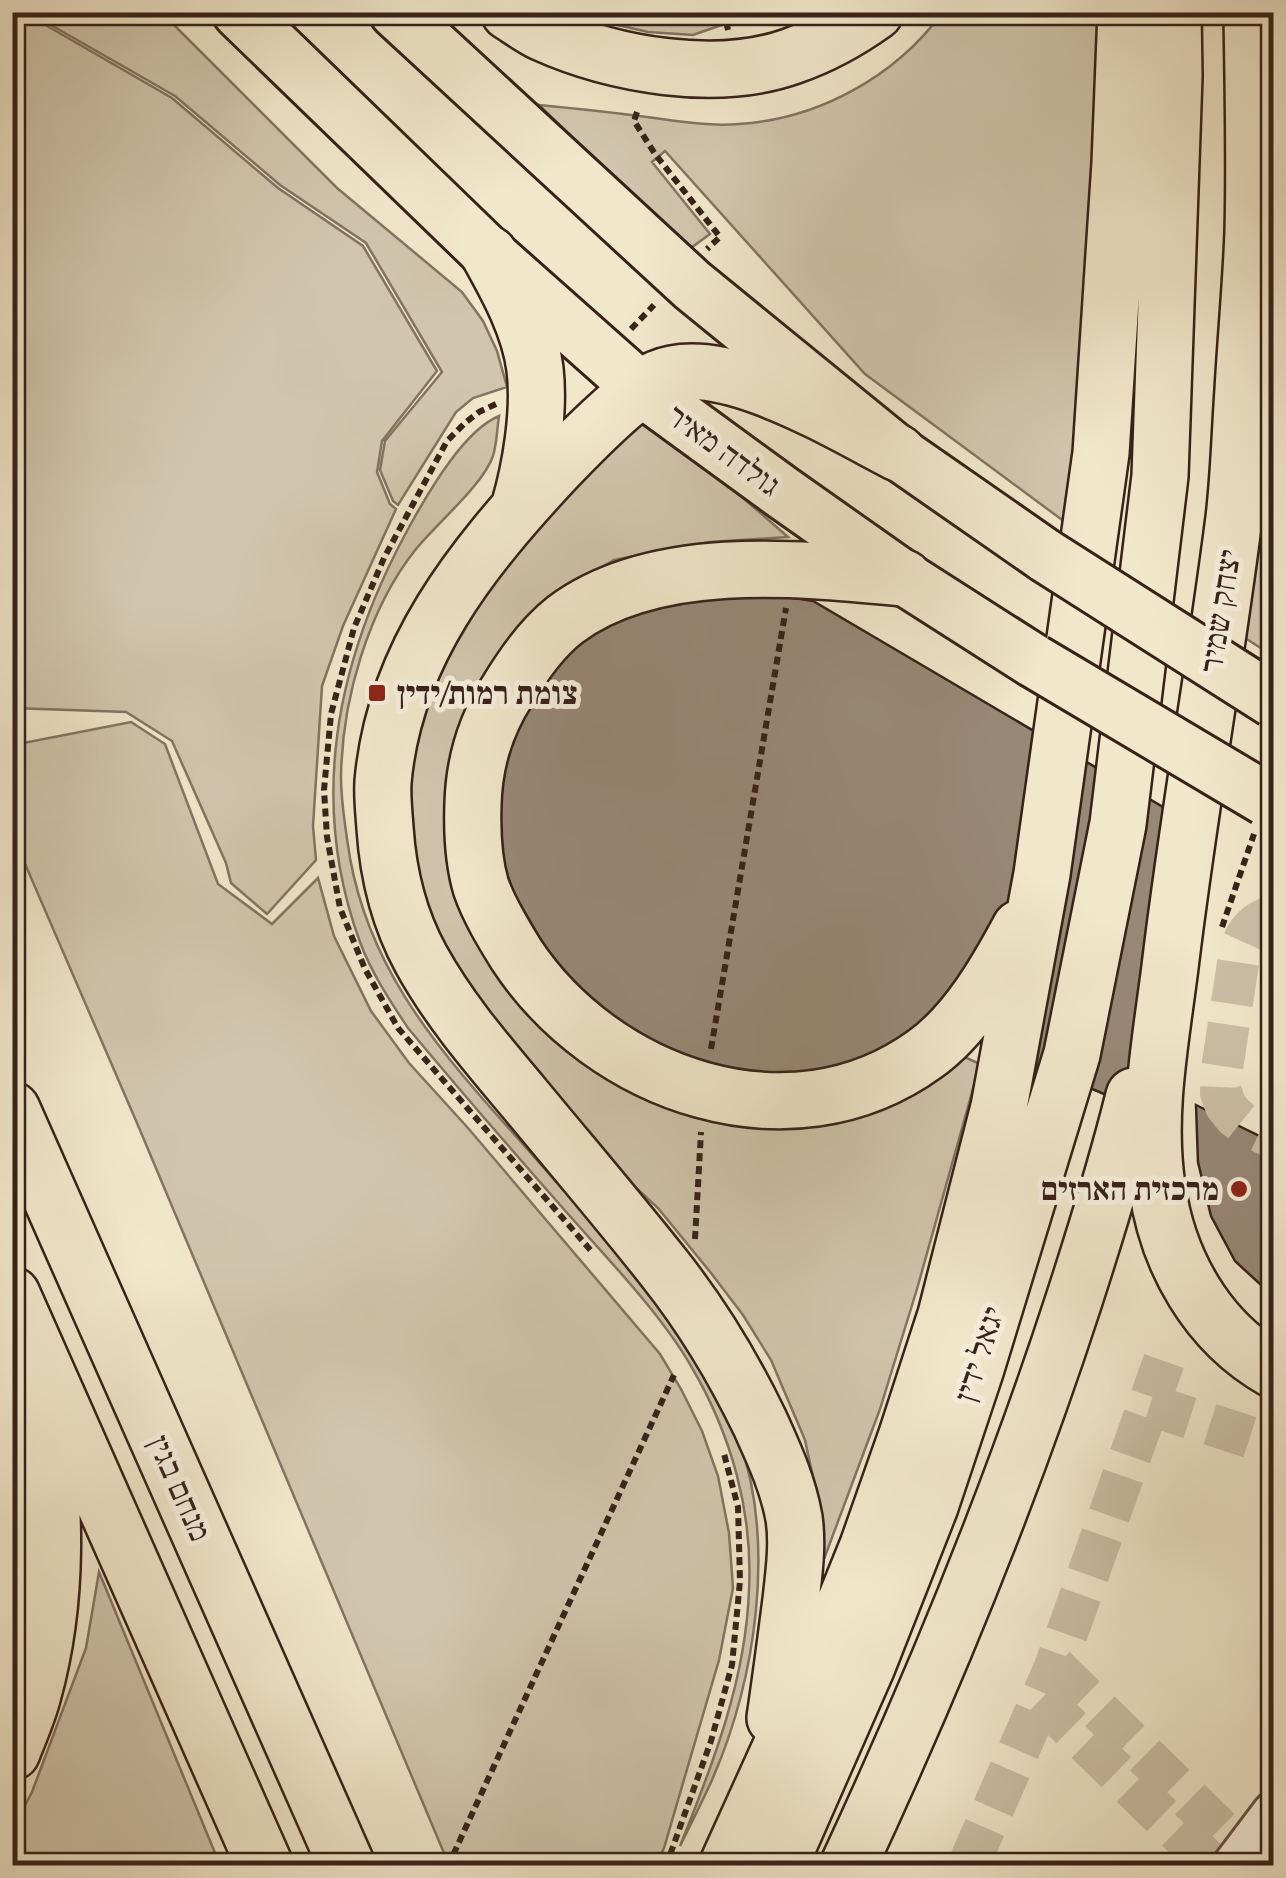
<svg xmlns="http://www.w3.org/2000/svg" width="1286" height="1878" font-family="'IM FELL French Canon','Frank Ruhl Libre',serif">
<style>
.green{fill:#d1c5ad;stroke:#847363;stroke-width:2.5}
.building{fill:#988876;stroke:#372119;stroke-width:2.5}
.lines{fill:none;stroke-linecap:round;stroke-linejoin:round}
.minor-tunnel{stroke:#ccbfa7;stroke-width:42;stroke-dasharray:42 21;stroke-linecap:butt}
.minor-casing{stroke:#665246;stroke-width:48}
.major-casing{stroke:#372119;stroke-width:58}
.highway-casing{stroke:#372119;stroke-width:60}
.path{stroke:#372119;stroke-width:6;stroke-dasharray:8 5;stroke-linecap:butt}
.minor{stroke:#f6efdd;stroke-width:42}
.major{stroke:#f1e7cb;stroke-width:52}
.highway{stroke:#f1e7cb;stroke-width:55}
.major-bridge-casing{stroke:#372119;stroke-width:58;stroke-linecap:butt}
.major-bridge{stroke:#f1e7cb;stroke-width:52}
.poi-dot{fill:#8f2418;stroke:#f6efdd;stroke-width:4}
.labels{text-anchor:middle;stroke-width:10;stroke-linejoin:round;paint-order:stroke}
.street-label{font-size:32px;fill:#372119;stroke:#f6efdd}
.poi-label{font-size:32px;font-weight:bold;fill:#372119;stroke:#f6efdd;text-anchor:start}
</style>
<rect width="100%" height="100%" fill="#f1e7cb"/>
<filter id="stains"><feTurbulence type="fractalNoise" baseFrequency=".002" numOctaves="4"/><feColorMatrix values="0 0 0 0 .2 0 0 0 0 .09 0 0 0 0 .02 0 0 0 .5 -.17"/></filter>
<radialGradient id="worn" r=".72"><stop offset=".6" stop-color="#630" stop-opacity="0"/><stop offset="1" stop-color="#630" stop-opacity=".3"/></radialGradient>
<path class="green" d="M 23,12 L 172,98 L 278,188 L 363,246 L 437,371 L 382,441 L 377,472 L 390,504 L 396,509 L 343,626 L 322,686 L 313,826 L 316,860 L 267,914 L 231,883 L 226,863 L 172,741 L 126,712 L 13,708 L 12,13 Z
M 30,13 L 162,13 L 337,188 L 462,292 L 483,321 L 497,351 L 507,387 L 473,398 L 456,412 L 398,505 L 393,501 L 380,470 L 385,441 L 442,372 L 366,243 L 280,185 L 175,96 Z
M 598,13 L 597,13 L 756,13 L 693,35 L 648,32 L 609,23 Z
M 942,13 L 1107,13 L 1073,528 L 865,374 L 665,151 L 652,162 L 710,234 L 688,250 L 539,105 C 570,108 601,111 631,115 C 667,119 702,127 739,124 C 818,119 895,77 942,13 Z
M 1273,314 L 1273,656 L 1245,638 L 1262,515 Z
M 644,412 L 788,537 L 710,542 L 614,560 L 555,596 L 475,695 L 452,749 L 445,820 L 456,891 L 485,956 L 868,1108 L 921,1090 L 958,1054 L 980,1064 L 917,1289 L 880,1409 L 824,1559 L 817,1496 L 805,1440 L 771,1360 L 743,1315 L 711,1273 L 658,1208 L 592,1147 L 458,975 L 424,903 L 404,810 L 414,715 L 480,583 Z
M 499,416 C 497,429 497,443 493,456 C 483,485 437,523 416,549 C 368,609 342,700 341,777 C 341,804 346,832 350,858 C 369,963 428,1037 497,1115 C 533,1156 569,1196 605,1237 C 635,1272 666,1305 692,1344 C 702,1359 709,1378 717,1395 C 724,1409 733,1424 739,1439 C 776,1544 756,1679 712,1780 C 702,1802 691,1824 680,1846 C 713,1764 746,1679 749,1590 C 753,1511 731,1434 691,1366 C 659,1311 603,1254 561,1206 C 509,1147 458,1088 408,1028 C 390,1001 371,972 360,942 C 306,795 339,652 413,520 C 431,488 465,430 499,416 Z
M 131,722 L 165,744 L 218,884 L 272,924 L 318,878 L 334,936 L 371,1011 L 409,1063 L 468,1128 L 660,1354 L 681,1389 L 702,1431 L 718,1476 L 729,1533 L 733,1588 L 719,1660 L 664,1848 L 656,1865 L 449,1865 L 137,1123 L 13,836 L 13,745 Z
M 12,1483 L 21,1504 L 13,1610 L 12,1610 Z
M 99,1572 L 220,1865 L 13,1865 L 13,1828 L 32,1792 L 86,1648 Z"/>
<path class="building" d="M 724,594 L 769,594 L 813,601 L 1214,837 L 1139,1109 L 943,1025 L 797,1085 L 691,1065 L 626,1032 L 583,995 L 546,949 L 514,894 L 493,834 L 503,739 L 545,663 L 627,609 Z
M 1196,1105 L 1274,1143 L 1274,1297 L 1235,1261 L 1211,1216 L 1198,1162 Z"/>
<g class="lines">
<path class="minor-tunnel" d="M 1274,916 C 1255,921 1246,932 1240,950 L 1222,1069 L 1221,1093 L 1226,1106 L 1234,1116 L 1244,1124 L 1274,1138
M 1150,1405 L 1274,1445
M 1055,1667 L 1244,1853
M 1041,1699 L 1213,1866
M 968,1866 L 1055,1667 L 1164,1361"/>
<g class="minor-casing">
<path id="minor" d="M 1234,1866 L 1274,1813"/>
</g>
<g class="major-casing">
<path id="major" d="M 239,12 L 489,254 L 641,389 L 782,492 L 904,578 L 1034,661
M 396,12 L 692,285 L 898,453 L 1046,556"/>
</g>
<g class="highway-casing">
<path id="highway" d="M 509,12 C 520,19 531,27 543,33 C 614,65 717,83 792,56 C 821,46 850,30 875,12
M 1252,12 C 1253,85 1255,159 1253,232 C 1251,285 1246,337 1243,390 C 1240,433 1239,476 1234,518 C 1215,668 1188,817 1170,967 C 1161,1039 1146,1114 1157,1186 C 1167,1261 1207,1332 1274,1370
M 489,254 C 508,288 530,328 535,369 C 540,412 531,467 519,508
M 904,578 C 799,568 654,553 565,620 C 542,638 523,665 508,690 C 486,724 474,764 473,804 C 472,832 473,860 481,887 C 489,910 503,933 516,954 C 602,1085 790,1152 925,1054 C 966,1025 997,971 1020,928
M 12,1110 L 347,1866
M 12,1295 L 265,1866
M 775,1718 C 781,1678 786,1639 791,1600 C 794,1573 798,1544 794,1518 C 788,1484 774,1454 760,1423 C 733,1367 703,1317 664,1268 C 619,1211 571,1155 524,1098 C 487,1054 449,1010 421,959 C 399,919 388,873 385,828 C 384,813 382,797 383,782 C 394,654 472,558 556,468 C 579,444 631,391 659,378 C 722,350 841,424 898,453
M 12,1752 C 19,1733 28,1714 33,1694 C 60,1597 55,1502 42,1403
M 727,1866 L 834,1630 L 868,1546 L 906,1438 L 946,1315 L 999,1107 L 1042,874 L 1101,453 L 1120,163 L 1126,12
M 779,1866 L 867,1666 L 930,1506 L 976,1368 L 1072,1054 L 1118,824 L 1160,476 L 1174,76 L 1173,12
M 848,1866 C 934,1681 1011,1494 1074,1300 C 1096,1232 1117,1165 1134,1096"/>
</g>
<path class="path" d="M 724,12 L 728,30
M 661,21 L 666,12
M 637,112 L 634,121 L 655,154 L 720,237 L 707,249
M 631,329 L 654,305
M 496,404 L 479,412 L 465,423 L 447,441 L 384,558 L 354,628 L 331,714 L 324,790 L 327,837 L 340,908 L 365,969 L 398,1028 L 593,1253
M 1222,927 L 1254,834
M 711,1049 L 786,608
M 695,1239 L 701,1132
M 448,1866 L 674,1375
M 666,1866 L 711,1741 L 732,1665 L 740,1581 L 738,1507 L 723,1450"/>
<use href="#minor" class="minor"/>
<use href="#major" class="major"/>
<use href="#highway" class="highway"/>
<g class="major-bridge-casing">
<path id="major-bridge" d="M 1046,556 L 1274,701
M 1034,661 L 1266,799"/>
</g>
<use href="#major-bridge" class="major-bridge"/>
</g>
<g class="poi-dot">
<rect x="367" y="683" width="20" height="20" rx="5"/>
<circle cx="1239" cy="1189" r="10"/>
</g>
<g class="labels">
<g class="street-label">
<text transform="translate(724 450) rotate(36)" y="11">גולדה מאיר</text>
<text transform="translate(1220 611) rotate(-81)" y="11">יצחק שמיר</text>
<text transform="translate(979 1354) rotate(-72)" y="11">יגאל ידין</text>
<text transform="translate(180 1488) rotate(66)" y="11">מנחם בגין</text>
</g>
<g class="poi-label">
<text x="397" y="704">צומת רמות/ידין</text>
<text x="1219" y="1200" text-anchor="end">מרכזית הארזים</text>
</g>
</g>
<rect width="1286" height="1878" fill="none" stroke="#f1e7cb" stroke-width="50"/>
<rect x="15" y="15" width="1256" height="1848" fill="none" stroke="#372119" stroke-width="5"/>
<rect x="25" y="25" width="1236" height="1828" fill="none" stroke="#372119" stroke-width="2.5"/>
<rect width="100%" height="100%" filter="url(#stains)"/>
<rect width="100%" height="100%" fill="url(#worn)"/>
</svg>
